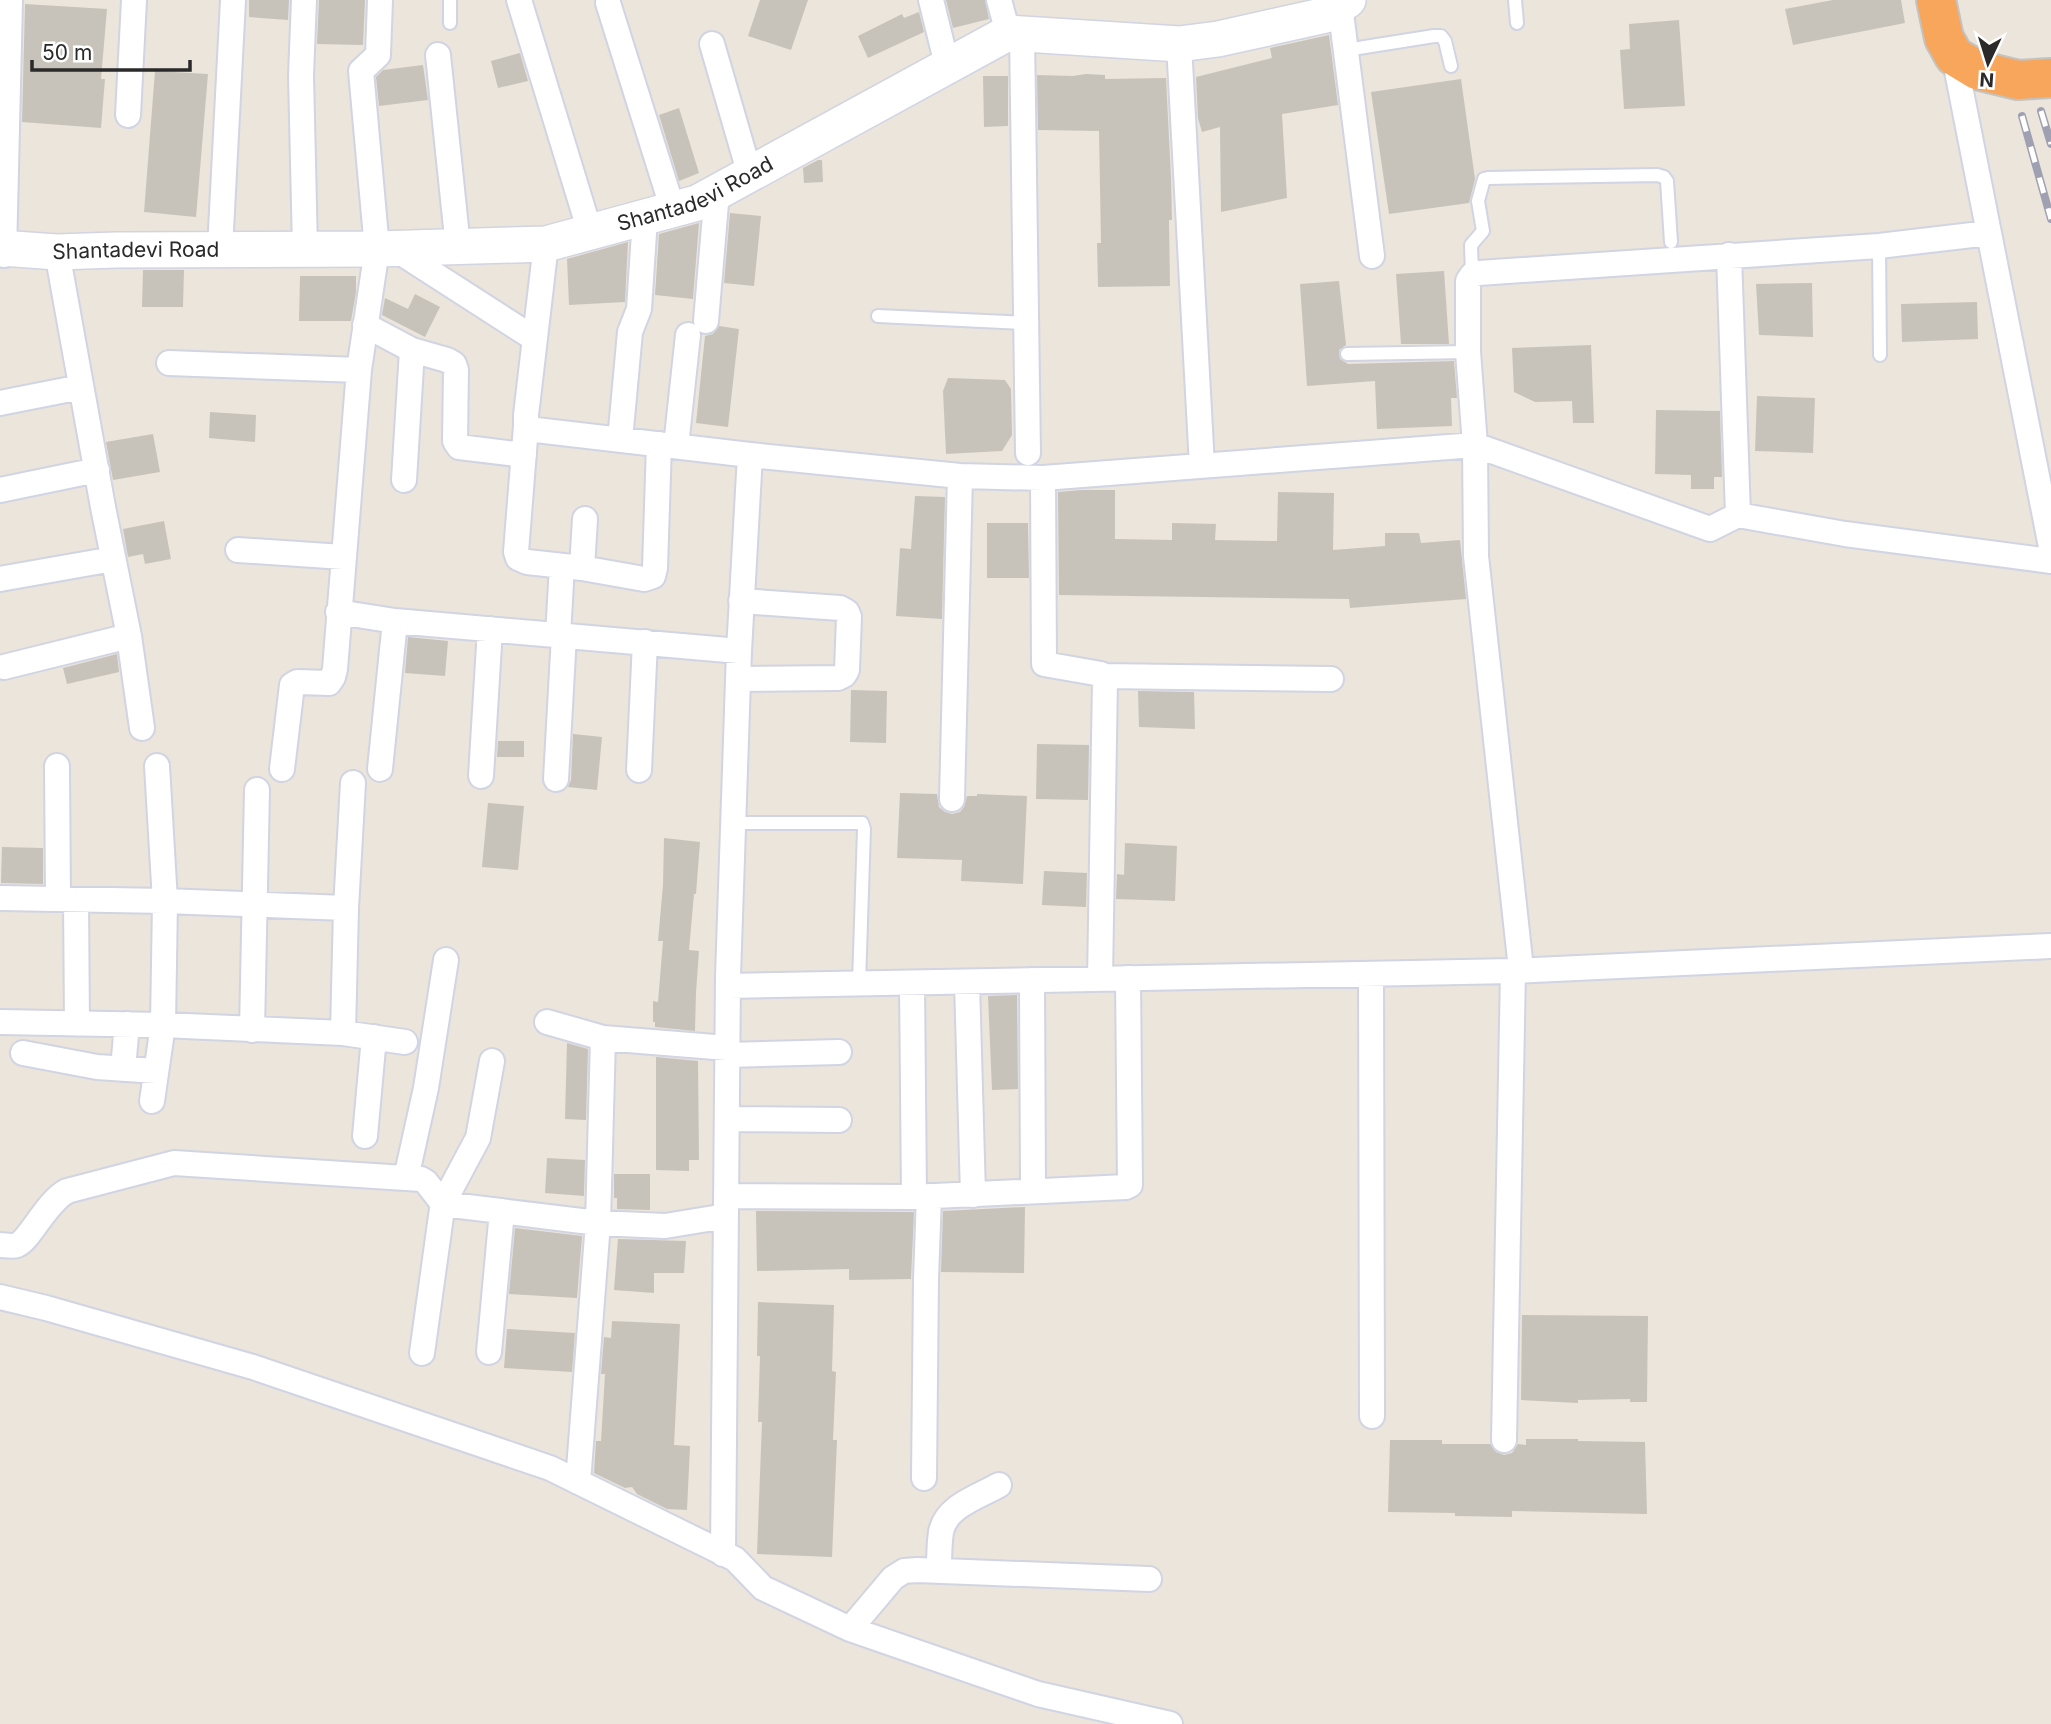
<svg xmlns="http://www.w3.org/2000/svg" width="2051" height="1724" font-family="Inter,sans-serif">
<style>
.building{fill:#c7c3bb}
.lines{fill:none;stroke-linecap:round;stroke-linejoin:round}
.lane-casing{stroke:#d1d4e2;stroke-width:16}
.street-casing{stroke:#d1d4e2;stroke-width:28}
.secondary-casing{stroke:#d1d4e2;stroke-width:38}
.highway-casing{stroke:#c3c3c3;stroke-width:42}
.lane{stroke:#fff;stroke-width:12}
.street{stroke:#fff;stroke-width:24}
.secondary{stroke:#fff;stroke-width:35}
.highway{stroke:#f7a65b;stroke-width:38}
.rail-casing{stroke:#9fa1b3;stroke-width:8}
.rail{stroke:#fff;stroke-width:5;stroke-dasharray:16;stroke-linecap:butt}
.labels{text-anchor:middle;stroke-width:6;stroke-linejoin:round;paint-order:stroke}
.street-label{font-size:21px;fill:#2a2a2a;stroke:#fff}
</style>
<rect width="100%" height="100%" fill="#ebe5dc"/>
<path class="building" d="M 249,0 L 289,0 L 288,20 L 249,17 Z
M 319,0 L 365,0 L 363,45 L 317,44 Z
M 760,0 L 808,0 L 791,50 L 748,36 Z
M 946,0 L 985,0 L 989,19 L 953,28 Z
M 1833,0 L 1901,0 L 1905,23 L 1793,45 L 1785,9 Z
M 25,4 L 107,9 L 101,79 L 105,79 L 101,128 L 22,122 Z
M 919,12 L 924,32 L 868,58 L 858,36 L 902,14 L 904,18 Z
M 1679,20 L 1685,106 L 1624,109 L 1620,50 L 1630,49 L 1629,24 Z
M 1329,35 L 1338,105 L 1282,114 L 1287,198 L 1221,212 L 1220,127 L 1202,132 L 1198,118 L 1196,77 L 1272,58 L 1270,48 Z
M 520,53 L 528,81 L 498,88 L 491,61 Z
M 423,65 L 428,100 L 379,106 L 376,77 L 383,70 Z
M 155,71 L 208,74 L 196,217 L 144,212 Z
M 1086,74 L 1105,75 L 1105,79 L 1166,78 L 1171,178 L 1172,220 L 1169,220 L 1170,286 L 1098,287 L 1097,243 L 1101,243 L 1099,131 L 1038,130 L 1037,75 L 1073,76 Z
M 983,76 L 1008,76 L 1008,126 L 984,127 Z
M 1461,79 L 1475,179 L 1469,203 L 1389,214 L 1371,92 Z
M 679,108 L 699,173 L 679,181 L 659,115 Z
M 818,160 L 822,160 L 823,182 L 804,183 L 803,168 Z
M 730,213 L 761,216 L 754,286 L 724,283 Z
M 699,223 L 693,299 L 655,295 L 659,234 Z
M 628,242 L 625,302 L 569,305 L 567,259 Z
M 143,270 L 184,270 L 183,307 L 142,307 Z
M 1444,271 L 1449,344 L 1401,344 L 1396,274 Z
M 300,276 L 356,276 L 356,292 L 351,321 L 299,321 Z
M 1339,281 L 1346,345 L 1339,350 L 1340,359 L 1348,364 L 1454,361 L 1457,398 L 1451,398 L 1452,426 L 1377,429 L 1375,381 L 1307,386 L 1300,284 Z
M 1812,283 L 1813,337 L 1759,335 L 1756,284 Z
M 415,294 L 440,307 L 425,337 L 382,315 L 385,298 L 408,309 Z
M 1977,302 L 1978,339 L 1902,342 L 1901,304 Z
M 719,326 L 739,329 L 728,427 L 696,423 L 705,336 L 713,334 Z
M 1591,345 L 1594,423 L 1573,423 L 1572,401 L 1535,402 L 1514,392 L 1512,348 Z
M 948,378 L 1005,380 L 1011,389 L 1012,435 L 1002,451 L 946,454 L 943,391 Z
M 1757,396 L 1815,398 L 1813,453 L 1755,451 Z
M 1656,410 L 1720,411 L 1722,477 L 1714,477 L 1714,489 L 1691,489 L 1691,475 L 1655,474 Z
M 210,412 L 256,415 L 255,442 L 209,438 Z
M 153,434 L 160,472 L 113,480 L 106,442 Z
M 1082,490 L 1115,490 L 1115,539 L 1172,540 L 1172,523 L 1216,524 L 1215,540 L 1277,541 L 1278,492 L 1334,493 L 1333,550 L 1385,546 L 1385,533 L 1419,533 L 1421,543 L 1460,540 L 1466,599 L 1350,608 L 1349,599 L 1059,595 L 1058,492 Z
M 915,496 L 945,497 L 942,619 L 896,616 L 900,548 L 911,549 Z
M 164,521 L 171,559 L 145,564 L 143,554 L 128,557 L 123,529 Z
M 987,523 L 1028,523 L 1029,578 L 987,578 Z
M 408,637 L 448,641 L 445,676 L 405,673 Z
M 117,654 L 119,672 L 67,684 L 63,668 Z
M 851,690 L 887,691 L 886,743 L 850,742 Z
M 1138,691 L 1194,692 L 1195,729 L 1139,727 Z
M 573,734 L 602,737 L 597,790 L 568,787 L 571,780 Z
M 498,741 L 524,741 L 524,757 L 497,757 Z
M 1037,744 L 1089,745 L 1088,800 L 1036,799 Z
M 900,793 L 937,794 L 939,807 L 945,812 L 952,814 L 960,812 L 964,807 L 967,796 L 977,796 L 977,794 L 1027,796 L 1023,884 L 961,881 L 962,860 L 897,858 Z
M 488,803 L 524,806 L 518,870 L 482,867 Z
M 664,838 L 700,842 L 696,894 L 694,894 L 689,950 L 699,951 L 696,992 L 695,1031 L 655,1027 L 655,1022 L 653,1022 L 653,1001 L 658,1002 L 663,941 L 658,941 L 663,885 Z
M 1125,843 L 1177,846 L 1175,901 L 1116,899 L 1117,874 L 1124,875 Z
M 2,847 L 43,848 L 43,884 L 1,883 Z
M 1044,871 L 1087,873 L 1086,907 L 1042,905 Z
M 1017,995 L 1018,1089 L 992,1090 L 988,996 Z
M 567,1043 L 588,1049 L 586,1120 L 565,1119 Z
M 656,1057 L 698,1061 L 699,1160 L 689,1160 L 689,1171 L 656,1170 Z
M 547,1158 L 585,1160 L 584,1196 L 545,1193 Z
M 614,1174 L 650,1174 L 650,1210 L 617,1209 L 617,1198 L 614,1198 Z
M 1025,1207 L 1024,1273 L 941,1272 L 943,1211 Z
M 756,1211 L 914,1212 L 911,1279 L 849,1280 L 849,1269 L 757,1271 Z
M 515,1228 L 582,1236 L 577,1298 L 509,1294 Z
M 618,1239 L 686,1241 L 684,1273 L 654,1273 L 654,1293 L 614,1290 Z
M 758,1302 L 834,1305 L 832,1371 L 836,1372 L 833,1440 L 837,1440 L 832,1557 L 757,1554 L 762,1422 L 758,1422 L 760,1356 L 757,1356 Z
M 1522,1315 L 1648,1316 L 1647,1402 L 1630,1402 L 1630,1399 L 1578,1400 L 1578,1403 L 1521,1400 Z
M 612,1321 L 680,1324 L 674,1445 L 690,1446 L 687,1510 L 667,1509 L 637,1494 L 632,1487 L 625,1488 L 594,1473 L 596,1441 L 601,1441 L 605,1374 L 601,1374 L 604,1337 L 611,1338 Z
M 507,1329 L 575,1333 L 572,1372 L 504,1368 Z
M 1526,1439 L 1578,1439 L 1578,1441 L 1645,1442 L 1647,1514 L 1512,1511 L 1512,1517 L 1455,1516 L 1455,1513 L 1388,1512 L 1390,1440 L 1442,1440 L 1442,1444 L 1490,1444 L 1496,1452 L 1504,1455 L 1512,1453 L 1518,1444 L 1526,1445 Z"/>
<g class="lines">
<g class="lane-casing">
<path id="lane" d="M 1515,0 L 1517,23
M 450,23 L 450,0
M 1346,50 L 1434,36 L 1441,36 L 1445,41 L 1451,66
M 1879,246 L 1880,355
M 1472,275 L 1471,245 L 1483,231 L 1478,201 L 1484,179 L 1488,178 L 1657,175 L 1664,177 L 1667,181 L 1671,242
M 878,316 L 1026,323
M 1347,354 L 1468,352
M 733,823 L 862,823 L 864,829 L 859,983"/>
</g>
<g class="street-casing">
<path id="street" d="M 304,0 L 301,75 L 305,249
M 519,0 L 590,232
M 931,0 L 947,65
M 999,0 L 1008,33
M 608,3 L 673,210
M 1340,5 L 1372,256
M 1022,33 L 1028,453
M 712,44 L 750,175
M 1179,44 L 1202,466
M 438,55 L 458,247
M 1954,56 L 2051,547
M 128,115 L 134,0
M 546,244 L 526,415 L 526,426 L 536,430 L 750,455 L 960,476 L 1043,478 L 1475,445 L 1710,529 L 1738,515 L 1845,534 L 2051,561
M 220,249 L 233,0
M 395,249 L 535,339
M 57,252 L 103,507 L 129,636 L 142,728
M 4,255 L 10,0
M 1729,255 L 1738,515
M 706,321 L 717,192
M 365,325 L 412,350 L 447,360 L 454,364 L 456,370 L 455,441 L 459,447 L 524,455
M 169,363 L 359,370
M 0,403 L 81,387
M 526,426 L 516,552 L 518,558 L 527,562 L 582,568 L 644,579 L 653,576 L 655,568 L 659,444
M 620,440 L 630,332 L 639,309 L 645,218
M 676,446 L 688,335
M 1043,478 L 1044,664 L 1101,674 L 1104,676 L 1105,680 L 1100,979
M 404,480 L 412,350
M 0,490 L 97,470
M 238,550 L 343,557
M 582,568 L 585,519
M 0,579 L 113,559
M 338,612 L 395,621 L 739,651
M 558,635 L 562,566
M 4,667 L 129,636
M 1104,676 L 1331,679
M 738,679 L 838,678 L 844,675 L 847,670 L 849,617 L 847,612 L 840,608 L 741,601
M 57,766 L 58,899
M 282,769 L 292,685 L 297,682 L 329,683 L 333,677 L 335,669 L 359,370 L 377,249 L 361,71 L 378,55 L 380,0
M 380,769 L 395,621
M 639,770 L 645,642
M 481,776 L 490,629
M 556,779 L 564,635
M 952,799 L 960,476
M 0,898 L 165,901 L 346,908
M 76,900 L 77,1024
M 1521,969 L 1476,556 L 1475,445 L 1468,352 L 1468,281 L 1472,275 L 1479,273 L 1879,246 L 1989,233
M 1371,974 L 1372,1416
M 1032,980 L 1033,1191
M 967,982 L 973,1195
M 912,983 L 914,1197
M 728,986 L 1513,971 L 2051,946
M 0,1022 L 163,1025 L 343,1033 L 405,1042
M 547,1022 L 603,1038 L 727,1048
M 252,1030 L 257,790
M 343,1033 L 346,908 L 353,783
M 23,1053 L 97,1067 L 156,1071
M 727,1055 L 839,1052
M 123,1069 L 127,1024
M 152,1101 L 163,1025 L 165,901 L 157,766
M 727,1119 L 839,1120
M 365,1136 L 374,1037
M 406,1178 L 426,1088 L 446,960
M 726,1196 L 914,1197 L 1126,1187 L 1130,1185 L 1128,978
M 0,1245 C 5,1245 12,1247 17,1245 C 30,1240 46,1202 67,1191 L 174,1163 L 421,1179 L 426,1182 L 443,1204 L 598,1223 L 665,1226 L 726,1216
M 0,1297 L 46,1308 L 253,1367 L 550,1468 L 735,1559 L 763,1588 L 850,1629 L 1038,1694 L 1170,1724
M 489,1352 L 502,1211
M 422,1353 L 442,1209 L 447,1196 L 478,1138 L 492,1061
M 1504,1440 L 1513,971
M 924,1478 L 926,1279 L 929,1196
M 578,1482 L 598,1223 L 603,1038
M 723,1554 L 728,976 L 739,651 L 750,455
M 939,1571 C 939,1559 939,1545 941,1532 C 946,1506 978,1497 999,1485
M 850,1629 L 893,1578 L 904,1571 L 917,1570 L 1149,1579"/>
</g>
<g class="secondary-casing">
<g id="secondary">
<path id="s1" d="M 0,248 L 57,252 L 116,250 L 377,249 L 546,244 L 697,203 L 1008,33 L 1179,44 L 1218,39 L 1326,15 L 1348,0"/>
</g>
</g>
<g class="highway-casing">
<path id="highway" d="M 1936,0 L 1944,38 L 1954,56 L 1977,70 L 2018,80 L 2051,78"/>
</g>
<use href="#lane" class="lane"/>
<use href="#street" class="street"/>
<use href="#secondary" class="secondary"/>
<use href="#highway" class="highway"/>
<g class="rail-casing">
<path id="rail" d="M 2041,111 L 2051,144
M 2022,116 L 2051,219"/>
</g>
<use href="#rail" class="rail"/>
</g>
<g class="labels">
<g class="street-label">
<text dy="7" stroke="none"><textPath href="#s1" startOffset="704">Shantadevi Road</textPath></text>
<text dy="7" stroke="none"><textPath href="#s1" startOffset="136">Shantadevi Road</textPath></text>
</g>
</g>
<g transform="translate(1988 63) rotate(184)" stroke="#ffffff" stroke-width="5" paint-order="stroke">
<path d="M0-5L12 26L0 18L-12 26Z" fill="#2a2a2a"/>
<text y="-10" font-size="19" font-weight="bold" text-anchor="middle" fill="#2a2a2a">N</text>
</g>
<path d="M32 60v10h158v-10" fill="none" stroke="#2a2a2a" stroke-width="3.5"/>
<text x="42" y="60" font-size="21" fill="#2a2a2a" stroke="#ffffff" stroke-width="5" paint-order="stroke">50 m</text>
</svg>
